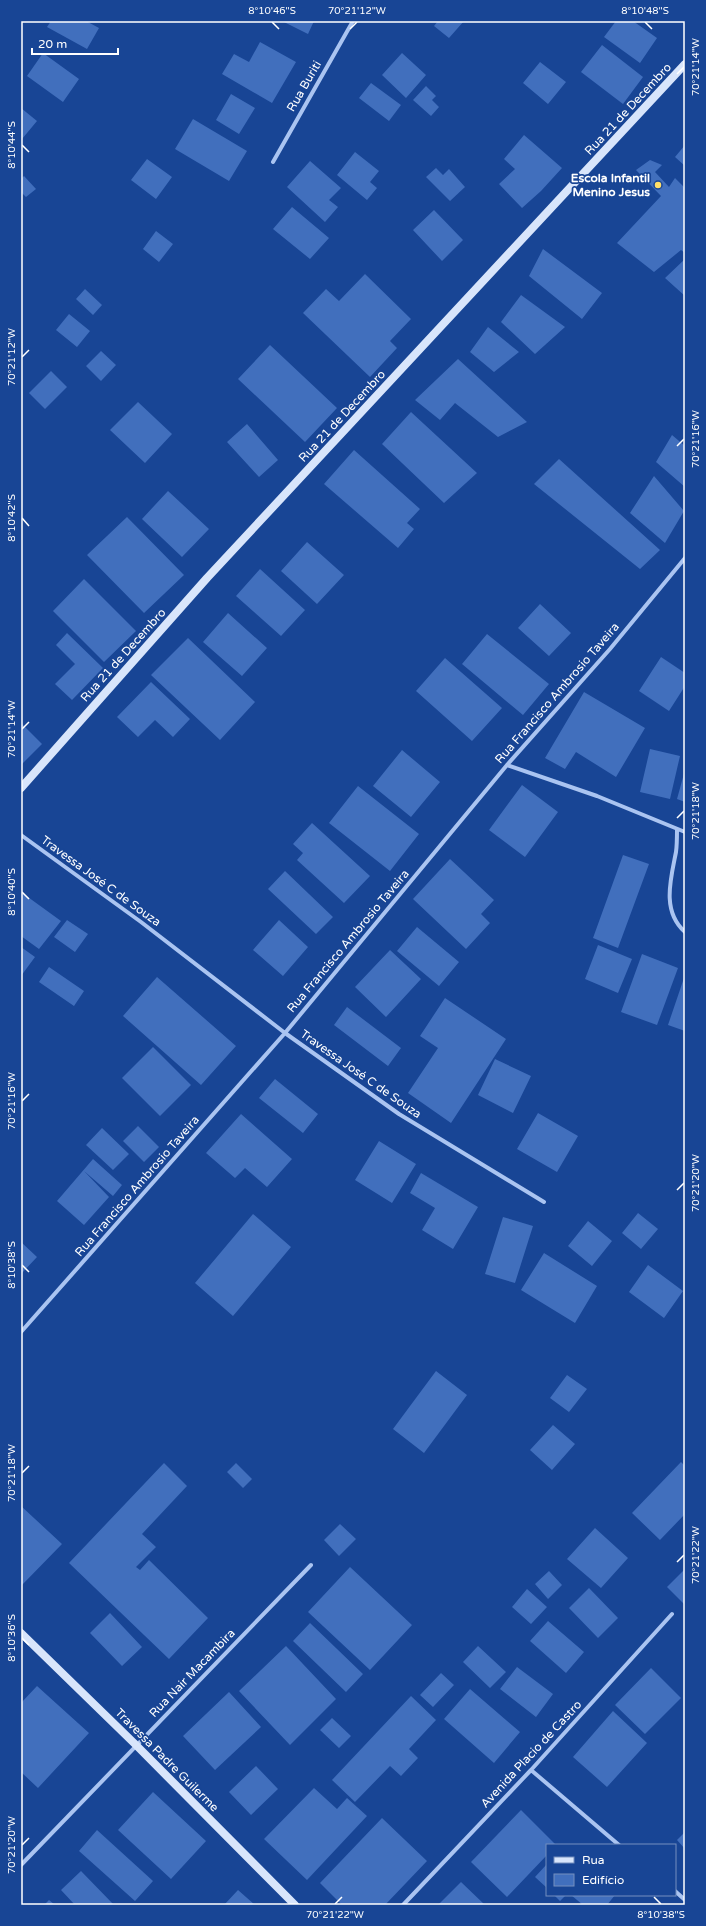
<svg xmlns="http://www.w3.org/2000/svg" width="706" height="1926" font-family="'Varela Round',sans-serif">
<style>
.building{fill:#416fbd}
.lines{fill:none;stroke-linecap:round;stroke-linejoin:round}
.street{stroke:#aac4f1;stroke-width:4}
.secondary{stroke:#d8e5fb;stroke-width:8}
.ticks{fill:none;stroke:#fff;stroke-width:1.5}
.poi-dot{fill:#ffdf69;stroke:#184595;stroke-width:1.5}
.labels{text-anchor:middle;stroke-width:3.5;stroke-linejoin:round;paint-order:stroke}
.street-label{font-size:12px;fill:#fff;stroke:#184595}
.poi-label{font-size:12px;font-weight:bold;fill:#fff;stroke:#184595;text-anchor:end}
.neatline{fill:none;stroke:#fff;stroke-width:1.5}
.ticks-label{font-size:10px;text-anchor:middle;fill:#fff}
</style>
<rect width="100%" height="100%" fill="#184595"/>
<path class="building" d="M 51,21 L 86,21 L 99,28 L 87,49 L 47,27 Z
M 282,21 L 314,21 L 308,34 Z
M 438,21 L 464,21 L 449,38 L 434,26 Z
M 616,21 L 633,21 L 657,38 L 640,63 L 604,37 Z
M 260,42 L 296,62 L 272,103 L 222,74 L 234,54 L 249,62 Z
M 602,45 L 643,77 L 623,104 L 581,72 Z
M 43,53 L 79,79 L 63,102 L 27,76 Z
M 402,53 L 426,75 L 406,98 L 382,75 Z
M 540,62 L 566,82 L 548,104 L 523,83 Z
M 371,83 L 401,105 L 389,121 L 359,98 Z
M 426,86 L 436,96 L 432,100 L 439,107 L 431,116 L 413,100 Z
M 231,94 L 255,108 L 239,134 L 216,120 Z
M 21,108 L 37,121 L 22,139 L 21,138 Z
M 193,119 L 247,151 L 229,181 L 175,149 Z
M 524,135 L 562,168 L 541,191 L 522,208 L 499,184 L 515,169 L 504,159 Z
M 685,145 L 685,166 L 675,157 Z
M 355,152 L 379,171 L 370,182 L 377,188 L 367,200 L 337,175 Z
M 147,159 L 172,177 L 156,199 L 131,180 Z
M 650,160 L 662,165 L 655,172 L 669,187 L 675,178 L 685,188 L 685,253 L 681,250 L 654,272 L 617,243 L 661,196 L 636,170 Z
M 310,161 L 341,188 L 329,200 L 338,207 L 325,222 L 287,187 Z
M 436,168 L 443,175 L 449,169 L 465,187 L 450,201 L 426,177 Z
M 24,176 L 36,189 L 26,197 L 21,192 L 21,179 Z
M 292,207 L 329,238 L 310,259 L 273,229 Z
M 434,210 L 463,240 L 442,261 L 413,230 Z
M 156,231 L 173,244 L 159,262 L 143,249 Z
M 543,249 L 602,293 L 582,319 L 529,276 Z
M 685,259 L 685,296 L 665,278 Z
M 365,274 L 411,319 L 390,341 L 397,348 L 370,377 L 303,313 L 326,289 L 339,301 Z
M 85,289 L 102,305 L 93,315 L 76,299 Z
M 521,295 L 565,327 L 535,354 L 501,322 Z
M 69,314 L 90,331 L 77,347 L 56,330 Z
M 488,327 L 519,352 L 494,372 L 470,352 Z
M 270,345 L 337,408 L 305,442 L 238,379 Z
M 101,351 L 116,365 L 101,381 L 86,366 Z
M 458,359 L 527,422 L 498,437 L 455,403 L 440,420 L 415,400 Z
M 51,371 L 67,387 L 45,409 L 29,393 Z
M 138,402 L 172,434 L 145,463 L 110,430 Z
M 411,412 L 477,473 L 444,503 L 382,444 Z
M 247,424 L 278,460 L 259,477 L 227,442 Z
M 672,435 L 685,446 L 685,487 L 656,462 Z
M 354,450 L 420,509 L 407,523 L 414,529 L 398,548 L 324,484 Z
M 559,459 L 660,550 L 640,569 L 534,484 Z
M 654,476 L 684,511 L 665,543 L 630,513 Z
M 168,491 L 209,529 L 182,557 L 142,519 Z
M 127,517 L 184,575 L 144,613 L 87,555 Z
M 307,542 L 344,575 L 317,604 L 281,571 Z
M 260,569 L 305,610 L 281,636 L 236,596 Z
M 84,579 L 136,631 L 104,662 L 53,611 Z
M 540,604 L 571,633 L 549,656 L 518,628 Z
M 228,613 L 267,648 L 242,676 L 203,642 Z
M 67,633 L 103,668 L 72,700 L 55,684 L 75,664 L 56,645 Z
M 487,634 L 549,684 L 523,715 L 462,664 Z
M 188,638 L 255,702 L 220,740 L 151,675 Z
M 661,657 L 685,673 L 685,686 L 669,711 L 639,691 Z
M 445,658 L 502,708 L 472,741 L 416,691 Z
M 151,682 L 190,719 L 173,737 L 155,720 L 138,737 L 117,717 Z
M 584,692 L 645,728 L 616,777 L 576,752 L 565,769 L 545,758 Z
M 21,723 L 42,744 L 21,765 Z
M 650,749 L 680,756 L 670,799 L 640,792 Z
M 402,750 L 440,782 L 411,817 L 373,786 Z
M 685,770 L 685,802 L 677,799 Z
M 522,785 L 558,812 L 525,857 L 489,830 Z
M 358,786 L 419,834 L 390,871 L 329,823 Z
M 312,823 L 370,876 L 344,903 L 297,860 L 303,853 L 293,844 Z
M 623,855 L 649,864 L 618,948 L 593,938 Z
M 450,859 L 494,900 L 481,914 L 490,923 L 466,949 L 413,899 Z
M 285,871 L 333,917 L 316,934 L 268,889 Z
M 21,892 L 61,921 L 39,949 L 21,936 Z
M 67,920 L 88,934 L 75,952 L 54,937 Z
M 279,920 L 308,947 L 283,976 L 253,950 Z
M 417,927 L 459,962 L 439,986 L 397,951 Z
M 598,945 L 632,959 L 618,993 L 585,979 Z
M 21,947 L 35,957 L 21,976 Z
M 390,950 L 421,979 L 386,1017 L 355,987 Z
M 642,954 L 678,968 L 657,1025 L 621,1012 Z
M 49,967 L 84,991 L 74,1006 L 39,982 Z
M 685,975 L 685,1031 L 668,1025 Z
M 157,977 L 236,1046 L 201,1085 L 123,1016 Z
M 445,998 L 506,1039 L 451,1123 L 408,1093 L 438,1048 L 420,1036 Z
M 347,1007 L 401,1048 L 388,1066 L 334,1025 Z
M 153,1047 L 191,1085 L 160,1116 L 122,1078 Z
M 495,1059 L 531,1076 L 513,1113 L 478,1095 Z
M 275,1079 L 318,1114 L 303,1133 L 259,1098 Z
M 538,1113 L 578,1136 L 557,1172 L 517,1149 Z
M 241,1114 L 292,1159 L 267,1187 L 245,1168 L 235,1178 L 206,1153 Z
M 138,1126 L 159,1147 L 144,1162 L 123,1141 Z
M 102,1128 L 129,1154 L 113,1170 L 86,1145 Z
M 379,1141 L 416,1164 L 392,1203 L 355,1180 Z
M 93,1159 L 122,1185 L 113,1196 L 84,1171 L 109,1197 L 84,1225 L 57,1201 Z
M 421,1173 L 478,1207 L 453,1249 L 422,1230 L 435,1208 L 410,1193 Z
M 638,1213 L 658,1229 L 641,1249 L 622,1233 Z
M 253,1214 L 291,1247 L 233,1316 L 195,1283 Z
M 503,1217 L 533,1226 L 515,1283 L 485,1274 Z
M 588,1221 L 612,1241 L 592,1266 L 568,1246 Z
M 21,1242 L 37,1257 L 21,1274 Z
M 544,1253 L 597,1286 L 575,1323 L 521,1290 Z
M 648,1265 L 683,1291 L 664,1318 L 629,1292 Z
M 436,1371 L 467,1395 L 424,1453 L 393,1429 Z
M 567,1375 L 587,1389 L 569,1412 L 550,1398 Z
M 553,1425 L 575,1444 L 552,1470 L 530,1450 Z
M 681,1462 L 685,1466 L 685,1514 L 660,1540 L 632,1513 Z
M 164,1463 L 187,1486 L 142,1534 L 156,1547 L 136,1567 L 140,1570 L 149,1560 L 208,1618 L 169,1659 L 69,1563 Z
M 236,1463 L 252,1479 L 243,1488 L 227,1472 Z
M 21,1506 L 62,1544 L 22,1585 L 21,1584 Z
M 340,1524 L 356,1539 L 339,1556 L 324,1540 Z
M 595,1528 L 628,1558 L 601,1588 L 567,1559 Z
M 350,1567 L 412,1625 L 370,1670 L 308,1612 Z
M 685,1569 L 685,1605 L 667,1587 Z
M 549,1571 L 562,1585 L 548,1599 L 535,1584 Z
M 589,1588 L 618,1618 L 598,1638 L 569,1608 Z
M 527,1589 L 547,1607 L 531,1624 L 512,1607 Z
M 110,1613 L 142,1647 L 122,1666 L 90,1633 Z
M 548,1621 L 584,1652 L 566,1673 L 530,1641 Z
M 310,1623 L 363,1674 L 346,1692 L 293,1641 Z
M 286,1646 L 336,1699 L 290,1745 L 239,1691 Z
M 478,1646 L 506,1672 L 490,1688 L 463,1662 Z
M 517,1667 L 553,1694 L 536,1717 L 500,1689 Z
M 651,1668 L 681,1698 L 645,1734 L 615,1705 Z
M 441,1673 L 454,1685 L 433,1707 L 420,1695 Z
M 37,1686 L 89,1733 L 38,1788 L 21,1772 L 21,1703 Z
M 470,1689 L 520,1732 L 494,1763 L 444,1719 Z
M 229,1692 L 261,1727 L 215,1770 L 183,1736 Z
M 411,1696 L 436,1720 L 409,1749 L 418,1758 L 401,1776 L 390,1766 L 355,1802 L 332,1780 Z
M 613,1711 L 647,1743 L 607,1787 L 573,1757 Z
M 332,1718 L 351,1736 L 339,1748 L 320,1730 Z
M 256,1766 L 278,1789 L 251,1815 L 229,1792 Z
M 314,1788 L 337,1809 L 347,1798 L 367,1816 L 307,1880 L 264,1839 Z
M 153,1792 L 206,1841 L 171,1879 L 118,1830 Z
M 521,1810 L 556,1845 L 547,1845 L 547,1855 L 507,1897 L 471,1862 Z
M 382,1818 L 427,1861 L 385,1905 L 342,1905 L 320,1883 Z
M 97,1830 L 153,1881 L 135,1901 L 79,1851 Z
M 685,1832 L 685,1849 L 677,1840 Z
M 547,1864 L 547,1888 L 535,1877 Z
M 81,1871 L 114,1905 L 75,1905 L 61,1890 Z
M 461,1882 L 485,1905 L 438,1905 Z
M 238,1890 L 255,1905 L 224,1905 Z
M 554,1895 L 566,1895 L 560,1901 Z
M 571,1895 L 615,1895 L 607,1905 L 583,1905 Z
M 49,1900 L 55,1905 L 44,1905 Z"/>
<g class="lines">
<path class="street" d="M 273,162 L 353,21
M 507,765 L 597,796 L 685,832
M 677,829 C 677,837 677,845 676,852 C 671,878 661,911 685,932
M 21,835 L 141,922 L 285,1033 L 399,1114 L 544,1202
M 21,1332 L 285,1033 L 507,765 L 610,649 L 685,558
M 531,1770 L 619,1845
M 21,1865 L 311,1565
M 675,1891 L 685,1900
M 403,1905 L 531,1770 L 672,1614"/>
<path class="secondary" d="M 21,788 L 207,578 L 685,64
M 21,1633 L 136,1745 L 295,1905"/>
</g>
<path class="ticks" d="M 272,22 L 279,29M 645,22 L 652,29M 350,29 L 357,22M 677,74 L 684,67M 22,145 L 29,152M 22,357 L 29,350M 677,446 L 684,439M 22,518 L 29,526M 22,729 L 29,722M 677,818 L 684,811M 22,892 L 29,899M 22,1101 L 29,1094M 677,1190 L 684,1183M 22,1265 L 29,1272M 22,1473 L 29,1466M 677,1562 L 684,1555M 22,1638 L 29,1645M 22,1845 L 29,1838M 654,1897 L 661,1904M 335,1904 L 342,1897"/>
<circle class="poi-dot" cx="658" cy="185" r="4"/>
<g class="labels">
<g class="street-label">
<text transform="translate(304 86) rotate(-60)" y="4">Rua Buriti</text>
<text transform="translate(628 109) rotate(-47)" y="4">Rua 21 de Decembro</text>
<text transform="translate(342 416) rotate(-47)" y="4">Rua 21 de Decembro</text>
<text transform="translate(123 655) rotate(-48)" y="4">Rua 21 de Decembro</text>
<text transform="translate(557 693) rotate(-49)" y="4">Rua Francisco Ambrosio Taveira</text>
<text transform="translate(101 881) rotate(36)" y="4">Travessa José C de Souza</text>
<text transform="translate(348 941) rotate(-50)" y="4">Rua Francisco Ambrosio Taveira</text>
<text transform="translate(361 1074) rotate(35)" y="4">Travessa José C de Souza</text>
<text transform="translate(137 1186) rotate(-49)" y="4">Rua Francisco Ambrosio Taveira</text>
<text transform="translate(192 1673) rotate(-46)" y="4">Rua Nair Macambira</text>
<text transform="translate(531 1754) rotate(-47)" y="4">Avenida Placio de Castro</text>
<text transform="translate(167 1760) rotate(45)" y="4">Travessa Padre Guilerme</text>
</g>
<g class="poi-label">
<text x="650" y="182">Escola Infantil<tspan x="650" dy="14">Menino Jesus</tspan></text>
</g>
</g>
<rect width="706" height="1926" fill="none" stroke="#184595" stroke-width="44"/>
<rect x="546" y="1844" width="130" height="52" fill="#184595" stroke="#748fbf"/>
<rect x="554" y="1857" width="20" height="6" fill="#d8e5fb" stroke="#748fbf"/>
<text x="582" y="1864" font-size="12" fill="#ffffff">Rua</text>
<rect x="554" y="1874" width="20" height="12" fill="#416fbd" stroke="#748fbf"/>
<text x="582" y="1884" font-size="12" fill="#ffffff">Edifício</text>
<path d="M32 48v6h86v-6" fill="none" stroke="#ffffff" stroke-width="2"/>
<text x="38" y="48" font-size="12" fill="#ffffff" stroke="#184595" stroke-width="3" paint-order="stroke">20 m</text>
<rect x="22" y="22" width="662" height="1882" class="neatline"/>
<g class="ticks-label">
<text x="272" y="14">8°10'46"S</text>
<text x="357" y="14">70°21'12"W</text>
<text x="645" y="14">8°10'48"S</text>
<text transform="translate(695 67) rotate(-90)" y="4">70°21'14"W</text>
<text transform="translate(11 145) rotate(-90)" y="4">8°10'44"S</text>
<text transform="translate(11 357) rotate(-90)" y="4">70°21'12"W</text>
<text transform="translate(695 439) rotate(-90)" y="4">70°21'16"W</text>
<text transform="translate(11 518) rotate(-90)" y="4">8°10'42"S</text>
<text transform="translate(11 729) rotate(-90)" y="4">70°21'14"W</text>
<text transform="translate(695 811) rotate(-90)" y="4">70°21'18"W</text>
<text transform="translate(11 892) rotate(-90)" y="4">8°10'40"S</text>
<text transform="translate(11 1101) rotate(-90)" y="4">70°21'16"W</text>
<text transform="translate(695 1183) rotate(-90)" y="4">70°21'20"W</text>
<text transform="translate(11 1265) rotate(-90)" y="4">8°10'38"S</text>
<text transform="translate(11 1473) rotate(-90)" y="4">70°21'18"W</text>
<text transform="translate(695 1555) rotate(-90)" y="4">70°21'22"W</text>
<text transform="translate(11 1638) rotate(-90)" y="4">8°10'36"S</text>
<text transform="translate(11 1845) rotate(-90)" y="4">70°21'20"W</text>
<text x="335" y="1918">70°21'22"W</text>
<text x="661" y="1918">8°10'38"S</text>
</g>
</svg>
